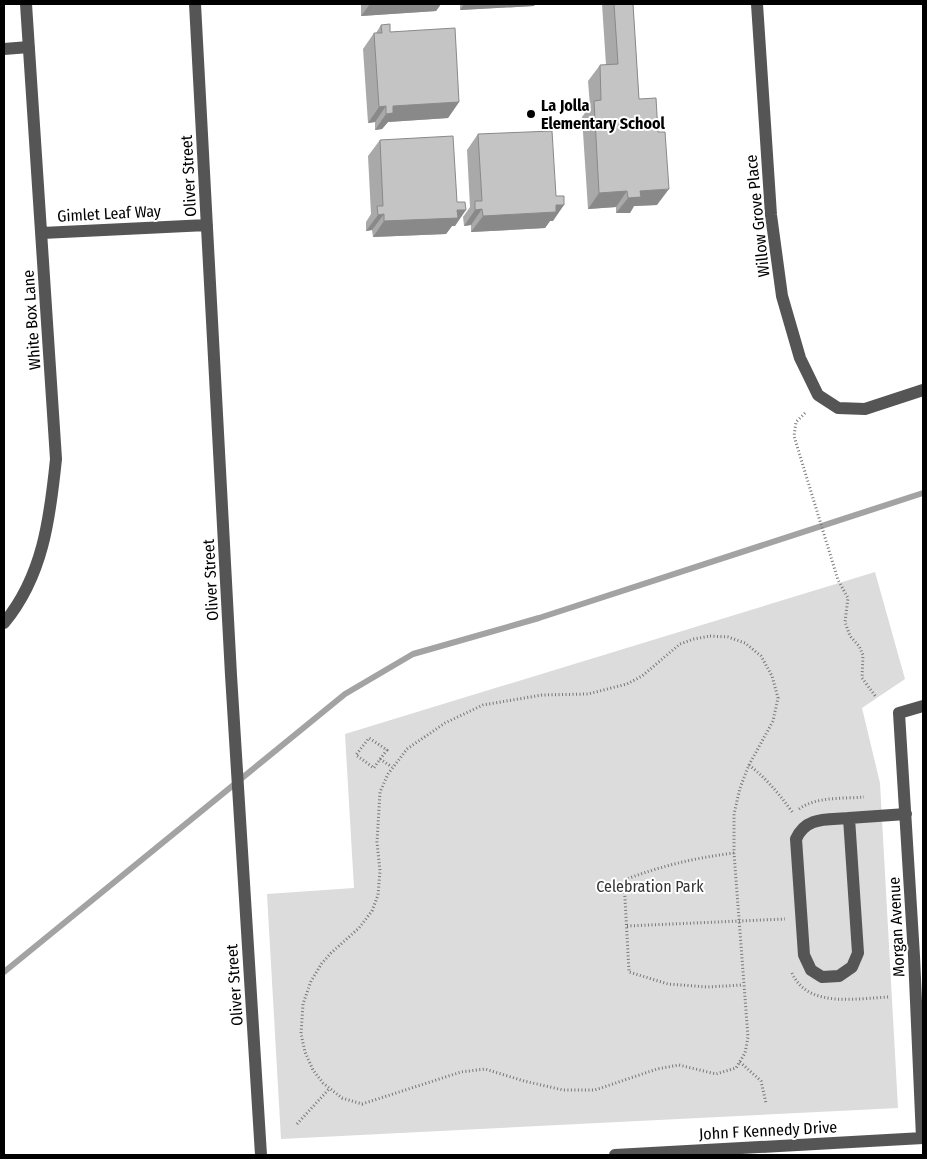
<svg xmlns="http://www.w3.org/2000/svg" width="927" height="1159" font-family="'Fira Sans Condensed',sans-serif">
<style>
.green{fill:#dcdcdc}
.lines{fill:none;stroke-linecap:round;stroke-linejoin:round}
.stream{stroke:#a3a3a3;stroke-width:6}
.path{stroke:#777;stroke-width:3;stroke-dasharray:1 2.5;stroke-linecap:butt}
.minor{stroke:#555;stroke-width:12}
.wall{fill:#a9a9a9}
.shaded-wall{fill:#898989}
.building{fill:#c4c4c4;stroke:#898989}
.poi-dot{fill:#000;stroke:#fff;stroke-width:2}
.labels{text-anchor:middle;stroke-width:4;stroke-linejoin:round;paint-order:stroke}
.poi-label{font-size:16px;font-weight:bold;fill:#000;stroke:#fff;text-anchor:start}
.street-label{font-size:16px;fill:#000;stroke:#fff}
.park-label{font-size:16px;fill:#333;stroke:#fff}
</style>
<rect width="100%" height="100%" fill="#fff"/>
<path class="green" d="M 875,572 L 905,679 L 862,708 L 880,783 L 898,1108 L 281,1139 L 267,894 L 354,888 L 345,734 Z"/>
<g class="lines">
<path class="stream" d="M 4,972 L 345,694 L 413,654 L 539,618 L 923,493"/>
<path class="path" d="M 805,413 L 796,422 L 794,436 L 838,580 L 848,598 L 845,622 L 850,636 L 859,646 L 863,655 L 862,678 L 876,697
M 710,636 L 728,637 L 745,643 L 761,656 L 772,676 L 778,698 L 773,721 L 749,765 L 740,788 L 734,814 L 734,853 L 748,1037 L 745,1053 L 736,1068 L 716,1074 L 679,1065 L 657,1069 L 595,1090 L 563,1090 L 524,1081 L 485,1069 L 461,1072 L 362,1104 L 342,1098 L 323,1083 L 313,1070 L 305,1052 L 301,1034 L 303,1004 L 311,981 L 322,963 L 331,953 L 359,928 L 372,911 L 378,895 L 380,871 L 377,842 L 380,792 L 388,774 L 407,749 L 445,723 L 483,705 L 542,695 L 588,694 L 627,684 L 642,676 L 680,644 L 694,639 Z
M 380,759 L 387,750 L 369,738 L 356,755 L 374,768 L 380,759 L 392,767
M 749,765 C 767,779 780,795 793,813
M 799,809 C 817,796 844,799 864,797
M 734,853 C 694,858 661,866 624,880 L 629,972 L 668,984 L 707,987 L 743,985
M 627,926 L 785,919
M 792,973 C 808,1009 857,998 889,997
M 740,1062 L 761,1081 L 766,1103
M 297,1124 L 330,1088"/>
<path class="minor" d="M 195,4 L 231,675 L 261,1155
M 757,4 L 771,215 L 782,296 L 800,358 L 818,395 L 838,408 L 865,409 L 923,390
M 4,49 L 29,47
M 42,233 L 207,225
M 4,623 C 43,576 50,518 56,459 L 26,4
M 849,818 L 858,953 L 852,967 L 839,976 L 822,977 L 811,970 L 804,955 L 796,839 C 806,816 827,820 849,818 Z
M 849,818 L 906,814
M 922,1138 L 914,956 L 899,713 L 923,706
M 615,1155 L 923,1138"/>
</g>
<path class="wall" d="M 361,4 L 441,4 L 436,11 L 361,16 Z
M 460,4 L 535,4 L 534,6 L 460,10 Z
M 602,4 L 633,4 L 639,99 L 657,205 L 634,206 L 630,213 L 616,213 L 616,207 L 588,209 L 582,117 L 590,106 L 588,81 L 600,65 L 606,65 Z
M 381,25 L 390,32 L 459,102 L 448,118 L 388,122 L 382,129 L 375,130 L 375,122 L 368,123 L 363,49 L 374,33 L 376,33 Z
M 478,134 L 553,221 L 550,221 L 545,228 L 471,232 L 471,225 L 464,226 L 463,217 L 470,207 L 467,150 Z
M 380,140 L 455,226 L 452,226 L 446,234 L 373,237 L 372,230 L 366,231 L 366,222 L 371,214 L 368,156 Z"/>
<path class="shaded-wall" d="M 370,4 L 441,4 L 436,11 L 361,16 Z
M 464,4 L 535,4 L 534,6 L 460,10 Z
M 459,102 L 448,118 L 388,122 L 382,129 L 375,130 L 386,114 L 393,106 Z
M 386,106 L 375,122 L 368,123 L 379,107 Z
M 669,189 L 657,205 L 634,206 L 630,213 L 616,213 L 628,198 L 640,191 Z
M 627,191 L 616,207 L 588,209 L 599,193 Z
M 556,205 L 564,205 L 553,221 L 550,221 L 545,228 L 471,232 L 483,216 Z
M 482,209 L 471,225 L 464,226 L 475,210 Z
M 457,210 L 466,210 L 455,226 L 452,226 L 446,234 L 373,237 L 384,221 Z
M 384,214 L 372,230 L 366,231 L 378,215 Z"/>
<path class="building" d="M 614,4 L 633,4 L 639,99 L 656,98 L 658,132 L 665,132 L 669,189 L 640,191 L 641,197 L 628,198 L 627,191 L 599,193 L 594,101 L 601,100 L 600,65 L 618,64 Z
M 390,24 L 390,32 L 455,28 L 459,102 L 393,106 L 393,113 L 386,114 L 386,106 L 379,107 L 374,33 L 382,33 L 381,25 Z
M 552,131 L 556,196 L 564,196 L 564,205 L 556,205 L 556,212 L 483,216 L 482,209 L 475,210 L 475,201 L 482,201 L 478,134 Z
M 453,136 L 457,202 L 465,202 L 466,210 L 457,210 L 458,218 L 384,221 L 384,214 L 378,215 L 377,206 L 383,206 L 380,140 Z"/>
<circle class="poi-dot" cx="531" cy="114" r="5"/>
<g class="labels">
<g class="poi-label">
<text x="541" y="111">La Jolla<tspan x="541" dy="18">Elementary School</tspan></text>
</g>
<g class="street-label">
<text transform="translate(188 176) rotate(-93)" y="6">Oliver Street</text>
<text transform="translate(109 213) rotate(-3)" y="6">Gimlet Leaf Way</text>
<text transform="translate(757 216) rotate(-96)" y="6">Willow Grove Place</text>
<text transform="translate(31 320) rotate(-94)" y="6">White Box Lane</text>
<text transform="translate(210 580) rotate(-93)" y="6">Oliver Street</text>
<text transform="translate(896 927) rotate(-93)" y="6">Morgan Avenue</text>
<text transform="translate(234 985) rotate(-94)" y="6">Oliver Street</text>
<text transform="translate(768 1130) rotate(-3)" y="6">John F Kennedy Drive</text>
</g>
<g class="park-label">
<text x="650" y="892">Celebration Park</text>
</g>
</g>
<rect width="927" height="1159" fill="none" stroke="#000000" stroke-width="10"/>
</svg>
